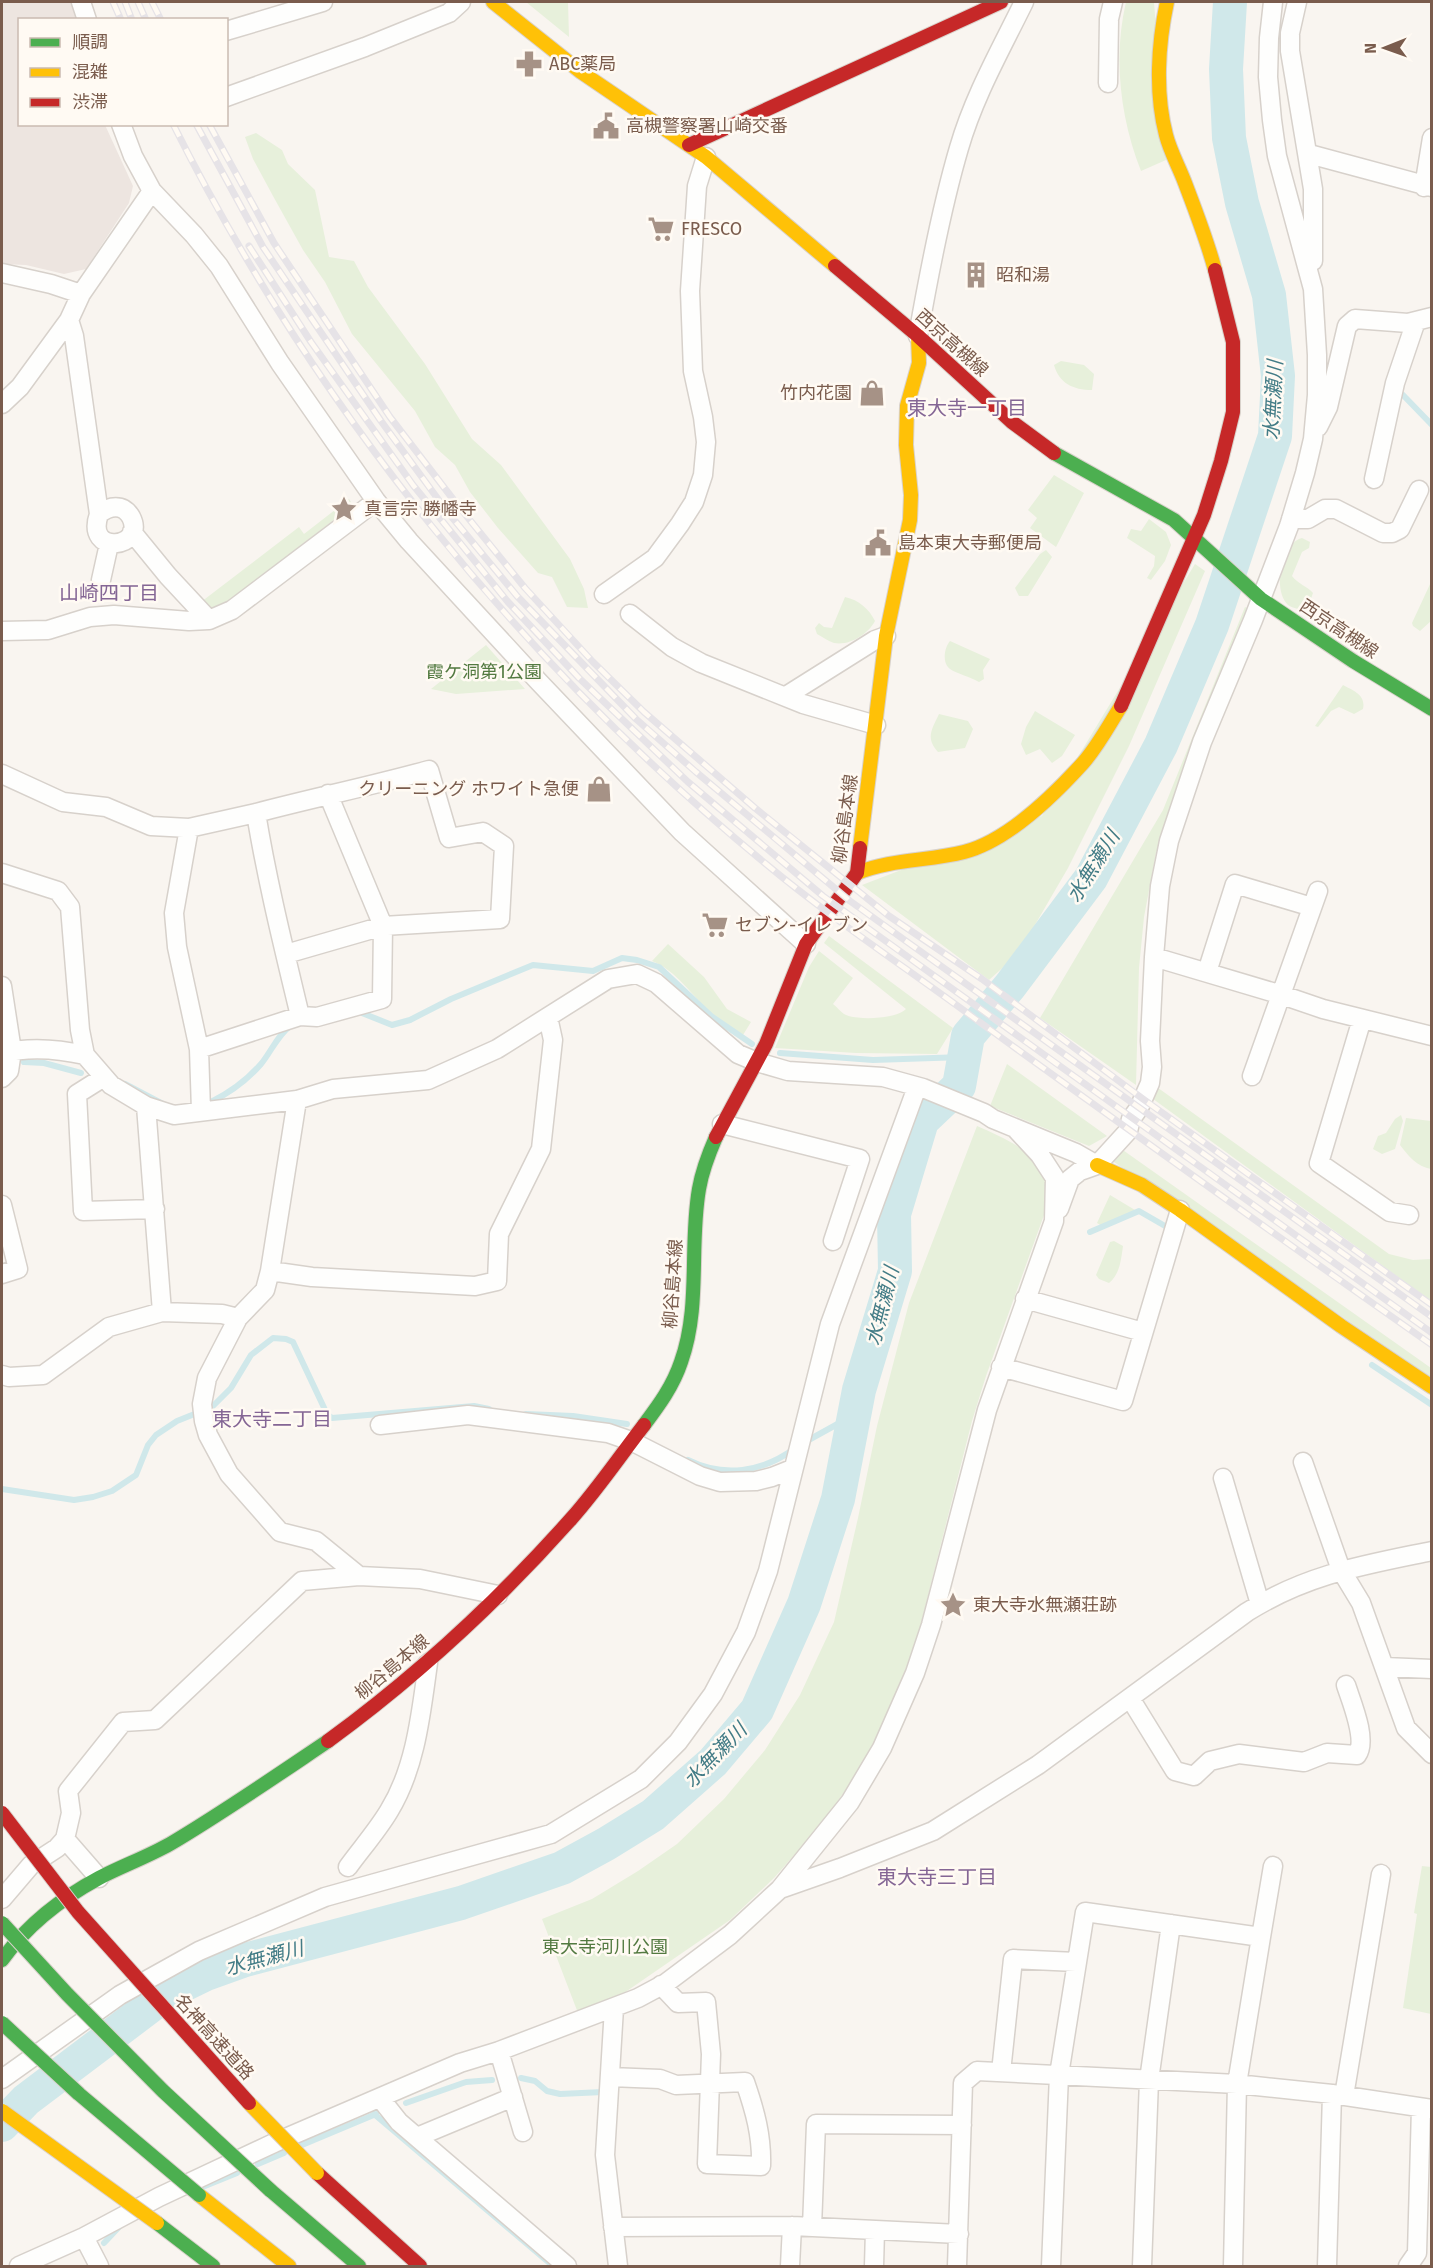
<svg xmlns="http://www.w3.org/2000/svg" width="1433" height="2268" font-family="'Fira Sans','Noto Sans JP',sans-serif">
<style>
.industrial{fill:#ede5e0}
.green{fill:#e7f0db}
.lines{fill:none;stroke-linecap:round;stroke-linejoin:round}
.stream{stroke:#d0e8ea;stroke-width:6}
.river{stroke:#d0e8ea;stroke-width:34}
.street-casing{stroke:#d7d1cb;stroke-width:21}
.fast-casing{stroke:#d9d2cb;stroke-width:16}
.slow-casing{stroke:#d9d2cb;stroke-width:16}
.jam-casing{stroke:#d9d2cb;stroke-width:16}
.street{stroke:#fefefd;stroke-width:18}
.fast{stroke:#4caf50;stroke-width:14}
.slow{stroke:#ffc107;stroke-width:14}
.jam{stroke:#c62828;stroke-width:14}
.rail-casing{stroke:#e6e3e7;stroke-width:7}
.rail{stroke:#fffaf3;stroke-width:4.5;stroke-dasharray:14;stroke-linecap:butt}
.fast-bridge-casing{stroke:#dad1cc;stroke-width:16;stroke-linecap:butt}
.slow-bridge-casing{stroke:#dad1cc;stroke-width:16;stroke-linecap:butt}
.jam-bridge-casing{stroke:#dad1cc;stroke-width:16;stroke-linecap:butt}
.fast-bridge{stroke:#4caf50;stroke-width:14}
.slow-bridge{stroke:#ffc107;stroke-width:14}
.jam-bridge{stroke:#c62828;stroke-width:14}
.labels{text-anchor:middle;stroke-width:5;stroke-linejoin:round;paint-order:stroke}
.poi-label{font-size:18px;fill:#7a5c4d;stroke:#fffaf3;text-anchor:start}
.street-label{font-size:18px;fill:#7a5c4d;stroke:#fffaf3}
.park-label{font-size:18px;fill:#537a41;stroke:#fffaf3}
.water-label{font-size:20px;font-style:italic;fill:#437c86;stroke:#fffaf3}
.neighbourhood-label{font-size:20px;fill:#846695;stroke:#fffaf3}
</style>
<rect width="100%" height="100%" fill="#f9f5f0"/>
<path class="industrial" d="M 2,2 L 73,2 L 79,19 L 20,20 L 20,124 L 105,125 L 133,186 L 129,203 L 86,269 L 64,274 L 26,265 L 2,264 Z"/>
<path class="green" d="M 526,2 L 568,2 L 569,37 Z
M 1126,2 L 1154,2 L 1166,160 L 1141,171 C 1120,118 1113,57 1126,2 Z
M 256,133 L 282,150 L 288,164 L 315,190 L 329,257 L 354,261 L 368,287 L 425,364 L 472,439 L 501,465 L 570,559 L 584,589 L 588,608 L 567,607 L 552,577 L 538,573 L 498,528 L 470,492 L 455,465 L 435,447 L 415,411 L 352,334 L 325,282 L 303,250 L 273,196 L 253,159 L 245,137 Z
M 1061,361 L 1084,365 L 1094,374 L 1092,390 C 1073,390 1059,383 1054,365 Z
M 1054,475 L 1084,493 L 1056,547 L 1030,528 L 1037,518 L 1028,510 Z
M 349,499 L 353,505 L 211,615 L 201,602 L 299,527 L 304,534 Z
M 1149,519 L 1166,532 L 1171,545 L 1165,561 L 1151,580 L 1147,578 L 1154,566 L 1155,556 L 1127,538 L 1131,529 L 1141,531 Z
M 1302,538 L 1310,542 L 1309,548 L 1302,552 L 1292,576 C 1298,584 1307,586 1313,593 L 1307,610 C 1301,609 1293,609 1288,605 C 1272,590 1281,543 1302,538 Z
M 1046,550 L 1052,557 L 1028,596 L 1019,596 L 1015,588 L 1040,554 Z
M 1195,564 L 1205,571 L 1129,746 L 1068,868 L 1018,954 L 989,980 L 862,885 L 1042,816 Z
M 1431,582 L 1431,621 L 1420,631 L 1413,626 L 1412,623 Z
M 845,597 C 859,600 869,609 875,621 C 868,634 850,646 834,643 C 828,641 823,637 817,634 L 815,628 L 819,623 L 824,627 L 832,628 Z
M 1245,607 L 1249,609 L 1156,853 L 1144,917 L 1139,968 L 1136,1085 L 1040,1018 L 1163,810 Z
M 950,641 L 990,659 L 983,670 L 984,679 L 979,682 C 971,677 955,673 950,669 C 942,663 944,648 950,641 Z
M 486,645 L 525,689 L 456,694 L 431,689 Z
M 1343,685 C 1354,691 1366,695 1363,709 L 1354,714 L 1339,707 L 1331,711 L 1318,727 L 1315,726 Z
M 1035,711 L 1075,735 L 1062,756 L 1052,763 L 1040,749 L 1026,755 L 1021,744 L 1026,727 Z
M 939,714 L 968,721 L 973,729 L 965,748 L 938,752 C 925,738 932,729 939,714 Z
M 829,936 L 953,1028 L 937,1054 L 856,1053 L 775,1048 L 809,967 L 819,951 L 853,978 L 833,1004 C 837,1007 841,1012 844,1014 C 856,1021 897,1019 906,1009 L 824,943 Z
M 668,944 L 704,977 L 727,1009 L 751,1022 L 743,1035 C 733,1028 721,1022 712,1014 C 693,997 676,970 652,961 Z
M 1007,1064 L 1107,1136 L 1089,1146 L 990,1106 Z
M 1154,1085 L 1389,1254 L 1413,1260 L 1431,1259 L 1431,1301 L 1149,1096 Z
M 1401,1115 L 1403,1121 L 1395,1149 L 1382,1154 L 1373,1149 L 1378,1136 L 1386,1133 L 1395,1119 Z
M 1406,1118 L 1431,1121 L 1431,1169 C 1418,1167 1408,1156 1400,1145 Z
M 977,1126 C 1004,1138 1035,1150 1046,1180 C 1049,1187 1048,1197 1048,1204 L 986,1376 L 972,1421 L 917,1639 L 896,1695 L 863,1765 L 824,1821 L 774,1878 L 730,1920 L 624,1993 L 578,2013 L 542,1919 L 592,1899 L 638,1871 L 677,1844 L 724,1799 L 765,1750 L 800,1695 L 834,1622 L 858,1518 L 877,1426 L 909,1303 Z
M 1120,1148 L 1431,1368 L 1431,1377 L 1111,1160 Z
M 1110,1195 L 1135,1210 L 1102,1226 L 1097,1223 Z
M 1114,1241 L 1123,1246 C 1121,1260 1120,1274 1109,1283 L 1099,1279 L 1096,1275 L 1110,1242 Z
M 1422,1866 L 1431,1867 L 1431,2014 L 1403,2008 L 1417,1914 L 1414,1913 Z"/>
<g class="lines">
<path class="stream" d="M 1403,395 L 1432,425
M 357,1011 L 392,1025 L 410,1020 L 451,999 L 533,965 L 593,971 L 622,958 L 637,960 L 659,967 L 711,1016 L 752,1044
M 780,1053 L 873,1060 L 964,1057
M 24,1062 L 44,1063 L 81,1073
M 125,1084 L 163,1104
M 211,1102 C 229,1093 248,1079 261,1064 C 271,1052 277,1036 290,1026
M 1090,1232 L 1139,1211 L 1165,1226
M 1372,1365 L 1432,1405
M 526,1414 L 573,1416 L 627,1424
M 805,1442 L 843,1421 L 859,1390
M 688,1460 C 724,1478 762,1472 794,1449
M 2,1489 L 74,1500 L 93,1497 L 112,1491 L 136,1475 L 148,1445 L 156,1435 L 177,1421 L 212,1407 L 231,1388 L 251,1355 L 273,1338 L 286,1339 L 293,1342 L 327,1414 L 332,1418 L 474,1406 L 489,1409
M 521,2078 L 535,2081 L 547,2091 L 560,2094 L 603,2092 L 603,2090
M 406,2103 L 466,2082 L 492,2080
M 374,2114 L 553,2266
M 302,2145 L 376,2114
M 258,2164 L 284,2153
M 205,2186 L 237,2173
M 104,2243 L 120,2226"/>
<path class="river" d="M 2,2125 L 26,2100 L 169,1992 L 206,1974 L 245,1960 L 461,1903 L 562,1868 L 606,1844 L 653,1815 L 713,1762 L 757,1710 L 804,1604 L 838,1499 L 859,1390 L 895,1271 L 894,1214 L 922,1121 L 959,1086 L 968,1036 L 1010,986 L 1091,878 L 1161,745 L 1212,625 L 1275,436 L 1278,376 L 1269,295 L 1242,203 L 1229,138 L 1226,69 L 1230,2"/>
<g class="street-casing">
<path id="street" d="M 81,2 L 87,20
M 1297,2 L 1290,33 L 1290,51 L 1313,189 L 1313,261
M 226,31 L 323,2
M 1108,83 L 1109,19 L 1113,2
M 226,97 L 365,47 L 449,13 L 461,2
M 121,124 L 133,156 L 152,191 L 194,235 L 219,266 L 280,363 L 376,501 L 409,541 L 539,682 L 682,832 L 806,944
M 1309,154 L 1432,187
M 1424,187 L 1432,138
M 2,273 L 51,284 L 81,294
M 69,320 L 74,336 L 99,514 C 84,557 147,548 131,517 C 123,503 109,506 99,514
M 918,336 C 929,273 941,209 959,148 C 974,96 1001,49 1024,2
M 2,404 L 20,387 L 69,320 L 81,294 L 152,191
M 1318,427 L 1328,407 L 1347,326 L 1355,319 L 1408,323 L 1432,317
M 1374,479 L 1395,383 L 1416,321
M 1291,519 L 1308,519 L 1325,509 L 1336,509 L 1383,533 L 1392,533 L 1400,529 L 1419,490
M 132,532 L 168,576 L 209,620
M 101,580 L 109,544
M 604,594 L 655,558 L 680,524 L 694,502 L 703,475 L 706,442 L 703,417 L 693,371 L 690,291 L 697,186 L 706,157
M 630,614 L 672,647 L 701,663 L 803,704 L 876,725
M 2,631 L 48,630 L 90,617 L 114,615 L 189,621 L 209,620 L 232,610 L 376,501
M 786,696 L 875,640 L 886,636
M 2,774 L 63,802 L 106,807 L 151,826 L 189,828 L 256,813
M 189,828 L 174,913 L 177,947 L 199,1049 L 201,1111
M 2,873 L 58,891 L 70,907 L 80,1030 L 85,1055 L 111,1085 L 146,1106 L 174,1115 L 297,1100 L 333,1089 L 428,1080 L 497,1049 L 608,979 L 637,974 L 656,983 L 738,1054 L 757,1062 L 788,1071 L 883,1077 L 923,1088 L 984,1113 L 993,1119 L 1076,1153 L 1097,1165
M 286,954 L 383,926 L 500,919 L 504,846 L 483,832 L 449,838 L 429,770 C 371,786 313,798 256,813 C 267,881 284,949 300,1016 L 317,1017 L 382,999 L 383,926 L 328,794
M 1154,957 L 1282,995 L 1323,1009 L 1432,1036
M 1207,972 L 1235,884 L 1312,907
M 2,986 L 12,1051 L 9,1071 L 2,1078
M 1362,1019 L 1319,1163 L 1390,1212 L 1409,1215
M 199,1049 L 300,1016
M 2,1053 C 28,1047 59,1049 85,1055
M 1252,1076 L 1318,891
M 104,1077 L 77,1094 L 83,1211 L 155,1209
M 297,1100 L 270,1271 L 265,1290 L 238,1318 L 207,1378 L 202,1404 L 204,1421 L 208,1435 L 229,1474 L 280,1532 L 316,1541 L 359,1576 L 420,1579 L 498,1595
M 146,1106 L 162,1312
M 722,1124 L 860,1159 L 833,1241
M 2,1205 L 18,1269 L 2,1274
M 1059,1209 L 1070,1179 L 1080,1171 L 1097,1165 L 1128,1131 L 1131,1119 L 1139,1108 L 1150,1083 L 1152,1067 L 1150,1041 L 1154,957 L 1160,886 L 1169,841 L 1202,742 L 1253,620 L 1289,526 L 1305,473 L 1313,439 L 1317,395 L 1317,355 L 1313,289 L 1277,156 L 1272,120 L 1268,77 L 1269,38 L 1273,2
M 270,1271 L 312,1277 L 475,1286 L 497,1281 L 499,1234 L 541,1149 L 553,1040 L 548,1017
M 1025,1299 L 1143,1332
M 1001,1367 L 1123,1401 L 1180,1210
M 2,1375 L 9,1377 L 43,1375 L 109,1327 L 162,1312 L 222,1314 L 238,1318
M 380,1425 L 468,1415 L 608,1433 L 631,1441 L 700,1476 L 720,1482 L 756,1481 L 772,1477 L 792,1469
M 1303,1462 L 1341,1570 L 1361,1603 L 1406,1728 L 1432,1754
M 1223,1478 L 1260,1604
M 1385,1667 L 1432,1669
M 1130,1698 L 1175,1771 L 1194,1776 L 1210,1761 L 1239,1754 L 1304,1762 L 1327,1753 L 1357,1755 C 1368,1740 1351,1701 1346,1685
M 65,1839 L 71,1813 L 68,1791 L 123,1722 L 155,1720 L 302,1581 L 359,1576
M 348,1867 C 361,1849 377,1831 389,1811 C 416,1767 421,1713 428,1663
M 780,1889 L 840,1868 L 933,1831 L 1038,1765 L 1247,1612 C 1307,1574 1364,1565 1432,1551
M 2,1899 L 31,1865 L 57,1848 L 65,1839 L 99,1878
M 1261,1937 L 1273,1866
M 614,2008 L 605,2155 L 618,2266
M 499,2051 L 523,2132
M 1001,2072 L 1013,1959 L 1076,1962
M 610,2077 L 660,2079 L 676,2085 L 745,2082 C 755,2111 762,2136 761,2166 L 707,2164 L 711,2054 L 706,2002 L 678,2003 L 661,1985
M 2,2079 L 120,1995 L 199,1951 L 325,1897 L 551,1834 L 641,1779 L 678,1742 L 713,1694 L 746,1632 L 768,1571 L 830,1324 L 917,1087
M 1344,2096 L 1381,1874
M 380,2098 L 399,2122 L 567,2266
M 417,2137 L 513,2097
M 613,2227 L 792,2226 L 959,2234
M 812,2227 L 816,2124 L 962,2125
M 84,2237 L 99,2266
M 19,2266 L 84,2237 L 159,2197 L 274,2143 L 460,2063 L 499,2051 L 638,1998 L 666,1983 L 730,1935 L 780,1889 L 850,1802 L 882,1748 L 915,1673 L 931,1625 L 987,1410 L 1054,1221 L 1055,1178 L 1040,1155 L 1015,1128
M 790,2266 L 792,2226
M 874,2266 L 875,2230
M 957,2266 L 963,2083 L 977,2071 L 1237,2084 L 1332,2094 L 1432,2109
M 1051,2266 L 1059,2075 L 1085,1912 L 1261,1937 L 1237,2084 L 1233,2266
M 1142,2266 L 1149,2080 L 1171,1924
M 1327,2266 L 1332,2094
M 1408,2266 L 1417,2253 L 1421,2108"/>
</g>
<g class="fast-casing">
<path id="fast" d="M 1054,453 L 1174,520 L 1261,599 L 1353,661 L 1432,709
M 644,1425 C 659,1405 673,1386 681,1362 C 701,1306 689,1246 699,1189 C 702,1171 709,1153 716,1137
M 2,1960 C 27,1925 62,1898 99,1878 C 122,1866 147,1857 170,1844 C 224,1812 276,1776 328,1741
M 270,2190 L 359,2266
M 157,2223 L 213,2266"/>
</g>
<g class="slow-casing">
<path id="slow" d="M 493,2 L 581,72 L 706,157 L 835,266
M 1167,2 C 1158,44 1155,93 1166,135 C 1170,151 1179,167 1185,183 C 1196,212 1207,240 1215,270
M 860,848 L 886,636 L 910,520 L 911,495 L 906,445 L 907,406 L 919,363 L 918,336
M 857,873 C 891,859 929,861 964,852 C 1007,841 1054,795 1083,763 C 1098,746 1109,725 1121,706
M 1097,1165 L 1142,1185 L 1180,1210 L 1341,1326 L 1432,1387
M 199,2195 L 289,2266"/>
</g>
<g class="jam-casing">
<path id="jam" d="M 689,145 L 1001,2
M 835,266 L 918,336 L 1012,422 L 1054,453
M 1121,706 L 1204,515 L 1221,461 L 1233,412 L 1233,342 L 1215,270
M 716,1137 L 766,1044 L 806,944 L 857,873 L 860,848
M 328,1741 C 417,1676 498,1601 571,1519 C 597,1490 620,1456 644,1425
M 317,2173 L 420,2266"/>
</g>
<use href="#street" class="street"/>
<use href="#fast" class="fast"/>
<use href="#slow" class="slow"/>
<use href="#jam" class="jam"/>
<g class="rail-casing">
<path id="rail" d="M 113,2 L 121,20
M 125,2 L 132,20
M 138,2 L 146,20
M 152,2 L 161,20
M 173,124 C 316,409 520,662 766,864 C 832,919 905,967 974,1018 C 1126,1128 1278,1237 1432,1345
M 196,124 L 263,247 L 381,421 L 446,510 L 517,596 L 636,719 L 696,772 L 850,901 L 1432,1317
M 209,124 L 274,243 L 390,417 L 456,503 L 525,588 L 593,662 L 644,712 L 755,808 L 889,916 L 982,979 L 1143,1099 L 1432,1305
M 249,246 L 311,342 L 413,485 L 508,602 L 579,678 L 688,782 L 823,896 L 1432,1333"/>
</g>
<use href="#rail" class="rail"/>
<g class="fast-bridge-casing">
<path id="fast-bridge" d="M 2,1923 L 67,1994 L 163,2091 L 270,2190
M 2,2023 L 79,2094 L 199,2195"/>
</g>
<g class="slow-bridge-casing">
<path id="slow-bridge" d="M 249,2103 L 317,2173
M 2,2111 L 157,2223"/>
</g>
<g class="jam-bridge-casing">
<path id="jam-bridge" d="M 2,1813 L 78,1912 L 249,2103"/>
</g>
<use href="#fast-bridge" class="fast-bridge"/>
<use href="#slow-bridge" class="slow-bridge"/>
<use href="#jam-bridge" class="jam-bridge"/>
</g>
<defs>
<g id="pharmacy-bare" transform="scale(2.07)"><path d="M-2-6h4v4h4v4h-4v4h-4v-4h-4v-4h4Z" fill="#a69286" stroke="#fffaf3" stroke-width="2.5" paint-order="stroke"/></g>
<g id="civic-bare" transform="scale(2.07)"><path d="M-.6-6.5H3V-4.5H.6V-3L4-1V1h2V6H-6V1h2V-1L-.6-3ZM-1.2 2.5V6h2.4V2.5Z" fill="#a69286" stroke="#fffaf3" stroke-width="2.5" paint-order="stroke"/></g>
<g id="supermarket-bare" transform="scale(2.07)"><path d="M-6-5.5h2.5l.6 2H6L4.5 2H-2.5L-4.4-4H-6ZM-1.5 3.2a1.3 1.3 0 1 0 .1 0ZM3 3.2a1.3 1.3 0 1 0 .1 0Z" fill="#a69286" stroke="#fffaf3" stroke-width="2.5" paint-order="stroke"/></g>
<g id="building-bare" transform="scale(2.07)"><path d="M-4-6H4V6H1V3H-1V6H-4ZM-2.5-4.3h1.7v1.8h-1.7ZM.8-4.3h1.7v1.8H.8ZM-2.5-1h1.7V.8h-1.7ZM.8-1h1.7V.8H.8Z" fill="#a69286" stroke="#fffaf3" stroke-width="2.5" paint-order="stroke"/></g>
<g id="shop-bare" transform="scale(2.07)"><path d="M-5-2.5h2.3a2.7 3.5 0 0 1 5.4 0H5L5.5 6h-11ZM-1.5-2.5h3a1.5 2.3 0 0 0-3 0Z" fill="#a69286" stroke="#fffaf3" stroke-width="2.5" paint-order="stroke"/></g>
<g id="sight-bare" transform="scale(2.07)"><path d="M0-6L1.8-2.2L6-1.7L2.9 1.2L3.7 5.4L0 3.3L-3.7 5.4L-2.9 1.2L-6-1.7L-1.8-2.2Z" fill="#a69286" stroke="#fffaf3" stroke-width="2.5" paint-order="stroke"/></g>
</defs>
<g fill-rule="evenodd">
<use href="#pharmacy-bare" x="529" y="64"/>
<use href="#civic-bare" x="606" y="126"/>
<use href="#supermarket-bare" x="661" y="229"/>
<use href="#building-bare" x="976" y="275"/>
<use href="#shop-bare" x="872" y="393"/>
<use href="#sight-bare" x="344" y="509"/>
<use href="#civic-bare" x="878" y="543"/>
<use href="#shop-bare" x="599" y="789"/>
<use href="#supermarket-bare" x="715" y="925"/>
<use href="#sight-bare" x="953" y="1605"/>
</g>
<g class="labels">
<g class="poi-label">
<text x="549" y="70">ABC薬局</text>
<text x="626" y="132">高槻警察署山崎交番</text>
<text x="681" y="235">FRESCO</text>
<text x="996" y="281">昭和湯</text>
<text x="852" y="399" text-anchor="end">竹内花園</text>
<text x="364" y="515">真言宗 勝幡寺</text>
<text x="898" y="549">島本東大寺郵便局</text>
<text x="579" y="795" text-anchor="end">クリーニング ホワイト急便</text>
<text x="735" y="931">セブン-イレブン</text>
<text x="973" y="1611">東大寺水無瀬荘跡</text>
</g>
<g class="street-label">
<text transform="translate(952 343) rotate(42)" y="6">西京高槻線</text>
<text transform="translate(1339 629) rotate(34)" y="6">西京高槻線</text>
<text transform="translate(845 819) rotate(-82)" y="6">柳谷島本線</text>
<text transform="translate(673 1284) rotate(-86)" y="6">柳谷島本線</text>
<text transform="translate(392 1667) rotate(-40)" y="6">柳谷島本線</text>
<text transform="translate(214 2037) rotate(48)" y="6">名神高速道路</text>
</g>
<g class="park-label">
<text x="484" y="678">霞ケ洞第1公園</text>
<text x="605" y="1953">東大寺河川公園</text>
</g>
<g class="water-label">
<text transform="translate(1273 400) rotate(-87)" y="7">水無瀬川</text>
<text transform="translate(1093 866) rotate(-58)" y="7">水無瀬川</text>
<text transform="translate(882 1306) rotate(-76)" y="7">水無瀬川</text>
<text transform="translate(715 1755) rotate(-46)" y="7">水無瀬川</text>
<text transform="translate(264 1958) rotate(-15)" y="7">水無瀬川</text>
</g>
<g class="neighbourhood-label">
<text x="967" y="415">東大寺一丁目</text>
<text x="109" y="600">山崎四丁目</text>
<text x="272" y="1426">東大寺二丁目</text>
<text x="937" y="1884">東大寺三丁目</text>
</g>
</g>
<rect width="1433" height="2268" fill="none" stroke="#7a5c4d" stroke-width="6"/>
<rect x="18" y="18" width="210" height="108" fill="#fffaf3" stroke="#cabbb1" stroke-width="1.5"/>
<rect x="30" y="38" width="30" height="9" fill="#4caf50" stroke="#cabbb1" stroke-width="1.5"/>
<text x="72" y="48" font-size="18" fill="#7a5c4d">順調</text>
<rect x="30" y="68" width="30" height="9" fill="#ffc107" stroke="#cabbb1" stroke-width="1.5"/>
<text x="72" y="78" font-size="18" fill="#7a5c4d">混雑</text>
<rect x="30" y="98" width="30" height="9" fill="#c62828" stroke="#cabbb1" stroke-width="1.5"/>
<text x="72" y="108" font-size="18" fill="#7a5c4d">渋滞</text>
<g transform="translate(1385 48) rotate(269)" stroke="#fffaf3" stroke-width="4.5" paint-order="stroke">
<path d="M0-4.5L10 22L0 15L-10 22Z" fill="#7a5c4d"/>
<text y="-9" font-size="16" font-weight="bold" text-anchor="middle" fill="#7a5c4d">N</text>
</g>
</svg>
